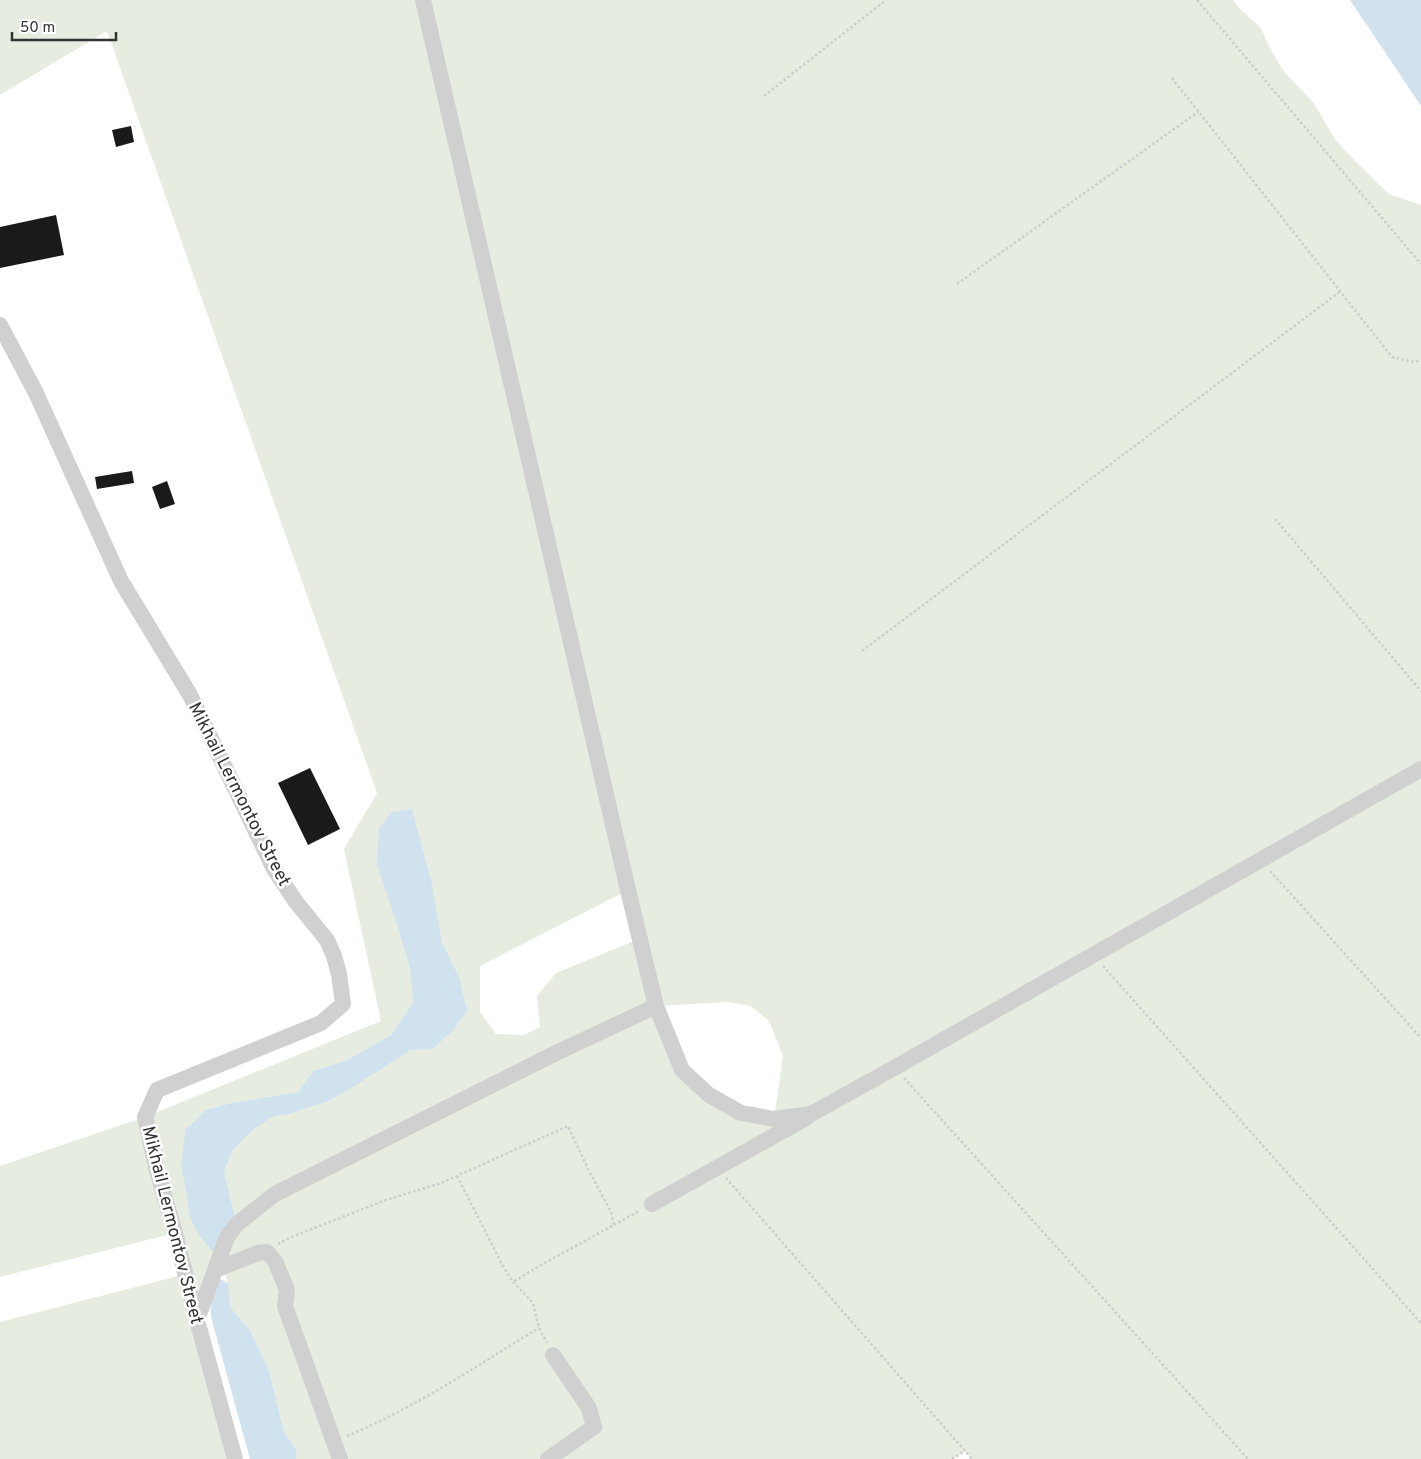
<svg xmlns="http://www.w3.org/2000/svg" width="1421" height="1459" font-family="Overpass,sans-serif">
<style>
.green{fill:#e6ecdf;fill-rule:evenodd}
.water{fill:#cfe2ee}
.building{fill:#1a1a1a}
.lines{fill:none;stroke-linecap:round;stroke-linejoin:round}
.path{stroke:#cdcdcd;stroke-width:2.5;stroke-dasharray:2.5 2.5;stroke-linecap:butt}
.minor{stroke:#d0d0d0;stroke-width:16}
.labels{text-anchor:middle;stroke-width:5;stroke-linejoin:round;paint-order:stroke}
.street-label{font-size:18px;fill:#333;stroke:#fff}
</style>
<rect width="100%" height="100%" fill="#fff"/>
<path class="green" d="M 0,0 L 1233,0 L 1238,7 L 1261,28 L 1270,49 L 1285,73 L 1313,102 L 1335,139 L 1353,159 L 1389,194 L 1421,205 L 1421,1459 L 972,1459 L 965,1451 L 952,1459 L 296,1459 L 297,1450 L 284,1432 L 269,1370 L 250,1330 L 231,1308 L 228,1283 L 219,1260 L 197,1320 L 235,1459 L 0,1459 L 0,1322 L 186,1274 L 175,1233 L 0,1277 L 0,1166 L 145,1117 L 381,1021 L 344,849 L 377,793 L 107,31 L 0,95 ZM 412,810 L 429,873 L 442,942 L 459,977 L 433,1049 L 411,1050 L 358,1084 L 329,1101 L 285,1115 L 274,1116 L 253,1130 L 232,1151 L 224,1172 L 237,1224 L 190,1217 L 186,1190 L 186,1129 L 206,1110 L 231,1103 L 298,1092 L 313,1071 L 347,1060 L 391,1035 L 413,1002 L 410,969 L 396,921 ZM 628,890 L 639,939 L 556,973 L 537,996 L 540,1027 L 524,1035 L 496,1034 L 480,1012 L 480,966 ZM 727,1002 L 751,1006 L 769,1021 L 783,1056 L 774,1119 L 709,1095 L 682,1070 L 657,1006 Z"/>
<path class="water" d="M 1350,0 L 1421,0 L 1421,106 Z
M 412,809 L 431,880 L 442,942 L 459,977 L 467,1011 L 454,1029 L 433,1049 L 411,1050 L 358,1084 L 329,1101 L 285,1115 L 274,1116 L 253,1130 L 232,1151 L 224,1172 L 237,1224 L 219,1259 L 198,1234 L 190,1217 L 186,1190 L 181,1165 L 186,1129 L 206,1110 L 231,1103 L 298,1092 L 313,1071 L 347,1060 L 391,1035 L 413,1002 L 410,969 L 396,921 L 377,864 L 379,828 L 392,812 Z
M 220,1279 L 228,1283 L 231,1308 L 250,1330 L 269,1370 L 284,1432 L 297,1450 L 296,1459 L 250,1459 L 211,1317 L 211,1297 Z"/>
<path class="building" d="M 131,126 L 134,142 L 116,147 L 112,130 Z
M 56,215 L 64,255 L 0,268 L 0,227 Z
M 132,471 L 134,483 L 97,489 L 95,477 Z
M 167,481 L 175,504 L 160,509 L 152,487 Z
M 310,768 L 340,829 L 308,845 L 278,783 Z"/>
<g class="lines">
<path class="path" d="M 1197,0 L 1421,264
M 1172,78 L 1392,357 L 1414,362 L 1421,360
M 764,96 L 886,0
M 957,284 L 1198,112
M 1275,519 L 1421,691
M 862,651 L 1341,291
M 1270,871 L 1421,1038
M 1103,966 L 1421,1323
M 904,1078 L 1248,1459
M 457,1176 L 503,1266 L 513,1282 L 533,1303 L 539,1328 L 547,1343
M 726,1178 L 972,1459
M 614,1225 L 639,1211
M 278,1244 L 289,1238 L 383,1201 L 441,1183 L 568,1126 L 588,1169 L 611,1212 L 614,1225 L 541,1265 L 513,1282
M 347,1436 C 415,1408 476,1366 539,1328
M 952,1459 L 965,1451"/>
<path class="minor" d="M 0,325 L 36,393 L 121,581 L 190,695 L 274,869 L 296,902 L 327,940 L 334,956 L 339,974 L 343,1004 L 321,1023 L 157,1090 L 145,1117 L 156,1167 L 175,1233 L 197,1320 L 235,1459
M 656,1006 L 682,1070 L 709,1095 L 741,1113 L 774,1119 L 811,1114 L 894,1068 L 1421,769
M 652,1204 L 806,1118
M 215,1270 L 258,1253 L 267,1252 L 275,1261 L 287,1290 L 285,1306 L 340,1459
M 197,1320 L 227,1237 L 237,1224 L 275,1194 L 556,1053 L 656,1006 L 628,890 L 423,0
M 548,1459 L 594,1427 L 589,1408 L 553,1355"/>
</g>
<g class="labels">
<g class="street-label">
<text transform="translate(240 794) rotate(63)" y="6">Mikhail Lermontov Street</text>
<text transform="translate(173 1225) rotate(76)" y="6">Mikhail Lermontov Street</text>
</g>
</g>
<path d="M12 32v8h104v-8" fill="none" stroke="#333333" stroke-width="2.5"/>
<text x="20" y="32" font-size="15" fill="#333333" stroke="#ffffff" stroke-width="4" paint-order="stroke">50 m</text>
</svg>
